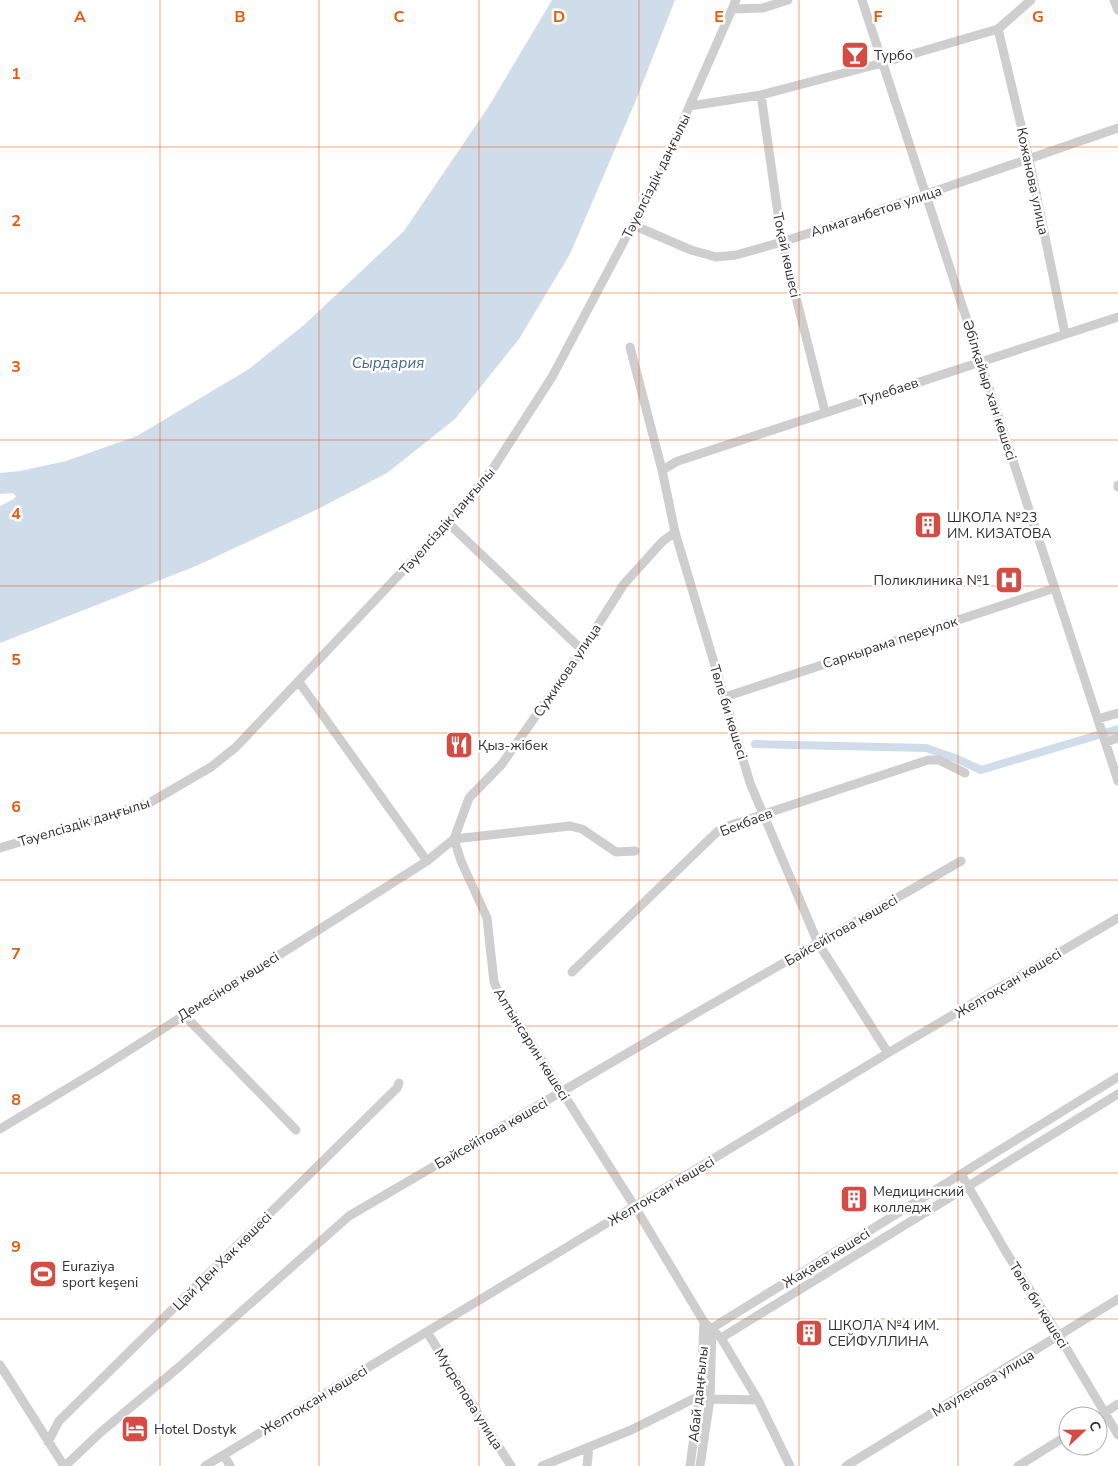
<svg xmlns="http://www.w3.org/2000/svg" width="1118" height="1466" font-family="'Nunito Sans',sans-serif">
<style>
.water{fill:#cfdcea}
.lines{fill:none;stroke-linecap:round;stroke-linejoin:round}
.canal{stroke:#cfdcea;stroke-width:8}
.minor{stroke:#cecece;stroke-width:9}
.grid{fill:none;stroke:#e8590c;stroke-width:1;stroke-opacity:0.55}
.labels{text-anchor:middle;stroke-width:5;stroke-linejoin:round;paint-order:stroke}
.poi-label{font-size:14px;fill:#313131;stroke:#fff;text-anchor:start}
.street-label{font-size:14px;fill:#313131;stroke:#fff}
.water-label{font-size:15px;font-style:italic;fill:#46688c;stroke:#fff}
.grid-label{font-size:16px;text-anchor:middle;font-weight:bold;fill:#e8590c;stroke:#fff;stroke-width:5;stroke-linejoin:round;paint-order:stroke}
</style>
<rect width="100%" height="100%" fill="#fff"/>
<path class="water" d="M 552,0 L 675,0 L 636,100 L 570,254 L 519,339 L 455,419 L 387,473 L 318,509 L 196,566 L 0,643 L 0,506 L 14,499 L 16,496 L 13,493 L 0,494 L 0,473 L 20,471 L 66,461 L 137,436 L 249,369 L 304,325 L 404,231 L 489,106 Z"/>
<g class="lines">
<path class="canal" d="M 755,744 L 926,748 L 955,758 L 981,770 L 1118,729"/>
<path class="minor" d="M 862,0 L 1118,781
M 1114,0 L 1118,10
M 732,9 L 763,8 L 788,0
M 998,29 L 1029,159 L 1065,334
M 761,95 L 782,242 L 825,412
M 690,106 L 761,95 L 882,63 L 998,29 L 1031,0
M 633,225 L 691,250 L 716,257 L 736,255 L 782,242 L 912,199 L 1118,128
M 630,347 L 662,470 L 675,532 L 750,783 L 818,943 L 888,1053
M 662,470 L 678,461 L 1118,317
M 1118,485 L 1118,487
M 448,523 L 582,650
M 299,682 L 427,861
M 725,697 L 1055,588
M 1098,719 L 1118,713
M 1106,742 L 1118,738
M 454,839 L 461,861 L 487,918 L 494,982 L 497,989 L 635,1207 L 704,1322 L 721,1338 L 758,1400 L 790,1466
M 454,839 L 469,798 L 502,764 L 582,650 L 624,584 L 662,542 L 675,532
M 454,839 L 570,826 L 582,829 L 616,852 L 635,851
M 0,848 L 151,802 L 211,767 L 236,747 L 448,523 L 494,467 L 552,377 L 660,173 L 736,0
M 572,972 L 718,831 L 728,826 L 928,760 L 939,760 L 965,773
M 183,1014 L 296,1130
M 0,1129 L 98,1070 L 427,861 L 454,839
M 961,1174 L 1006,1252 L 1059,1336 L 1118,1435
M 712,1328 L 1118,1077
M 427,1332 L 511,1466
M 721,1338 L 1118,1094
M 0,1365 L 64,1466
M 1098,1417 L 1118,1404
M 48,1442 L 59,1421 L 397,1088 L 399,1083
M 224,1455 L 230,1466
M 65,1466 L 101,1432 L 179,1367 L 349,1216 L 679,1023 L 961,861
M 205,1466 L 888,1053 L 1118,918
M 542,1466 L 631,1430 L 699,1396 L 710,1399 L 758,1400
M 587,1466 L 589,1447
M 690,1466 L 701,1385 L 704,1322
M 700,1466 L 710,1399 L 712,1328
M 846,1466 L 1118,1299
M 1018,1466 L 1068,1435"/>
</g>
<path class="grid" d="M 160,0 L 160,1466M 319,0 L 319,1466M 479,0 L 479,1466M 639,0 L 639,1466M 799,0 L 799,1466M 958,0 L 958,1466M 0,147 L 1118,147M 0,293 L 1118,293M 0,440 L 1118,440M 0,586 L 1118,586M 0,733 L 1118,733M 0,880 L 1118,880M 0,1026 L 1118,1026M 0,1173 L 1118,1173M 0,1319 L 1118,1319"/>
<defs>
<g id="bar-square" transform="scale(1.4375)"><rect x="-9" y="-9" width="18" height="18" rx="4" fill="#d54c45" stroke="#fff"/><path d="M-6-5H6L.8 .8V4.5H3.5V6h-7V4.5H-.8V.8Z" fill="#fff"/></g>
<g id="building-square" transform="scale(1.4375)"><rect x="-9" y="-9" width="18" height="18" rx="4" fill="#d54c45" stroke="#fff"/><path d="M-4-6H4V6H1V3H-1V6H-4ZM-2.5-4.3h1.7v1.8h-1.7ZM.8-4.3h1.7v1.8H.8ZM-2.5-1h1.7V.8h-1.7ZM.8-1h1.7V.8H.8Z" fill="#fff"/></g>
<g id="hospital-square" transform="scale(1.4375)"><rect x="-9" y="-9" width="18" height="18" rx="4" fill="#d54c45" stroke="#fff"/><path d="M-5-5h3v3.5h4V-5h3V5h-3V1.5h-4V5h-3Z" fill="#fff"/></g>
<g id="restaurant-square" transform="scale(1.4375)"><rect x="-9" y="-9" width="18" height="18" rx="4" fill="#d54c45" stroke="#fff"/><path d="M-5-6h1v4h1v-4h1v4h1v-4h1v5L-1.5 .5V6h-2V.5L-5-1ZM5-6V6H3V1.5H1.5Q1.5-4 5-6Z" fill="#fff"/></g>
<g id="stadium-square" transform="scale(1.4375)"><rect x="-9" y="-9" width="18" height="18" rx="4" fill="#d54c45" stroke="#fff"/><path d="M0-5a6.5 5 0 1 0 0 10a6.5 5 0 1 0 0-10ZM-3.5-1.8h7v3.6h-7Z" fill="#fff"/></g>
<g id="hotel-square" transform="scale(1.4375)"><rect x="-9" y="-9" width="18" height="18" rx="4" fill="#d54c45" stroke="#fff"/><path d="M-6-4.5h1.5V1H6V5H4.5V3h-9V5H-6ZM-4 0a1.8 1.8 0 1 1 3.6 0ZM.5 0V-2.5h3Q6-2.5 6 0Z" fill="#fff"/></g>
</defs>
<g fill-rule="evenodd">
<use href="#bar-square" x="855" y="55"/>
<use href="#building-square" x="928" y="525"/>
<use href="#hospital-square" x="1009" y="580"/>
<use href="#restaurant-square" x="459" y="745"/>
<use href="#building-square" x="854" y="1199"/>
<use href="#stadium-square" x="43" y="1274"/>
<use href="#building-square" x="809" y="1333"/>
<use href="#hotel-square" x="135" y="1429"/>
</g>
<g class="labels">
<g class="poi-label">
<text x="874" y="60">Турбо</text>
<text x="947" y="522">ШКОЛА №23<tspan x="947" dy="16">ИМ. КИЗАТОВА</tspan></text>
<text x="990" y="585" text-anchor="end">Поликлиника №1</text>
<text x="478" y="750">Қыз-жібек</text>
<text x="873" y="1196">Медицинский<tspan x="873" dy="16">колледж</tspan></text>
<text x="62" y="1271">Euraziya<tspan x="62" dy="16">sport keşeni</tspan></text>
<text x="828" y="1330">ШКОЛА №4 ИМ.<tspan x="828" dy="16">СЕЙФУЛЛИНА</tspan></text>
<text x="154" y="1434">Hotel Dostyk</text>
</g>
<g class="street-label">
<text transform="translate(656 176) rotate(-64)" y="5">Тәуелсіздік даңғылы</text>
<text transform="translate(1033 181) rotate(78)" y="5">Кожанова улица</text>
<text transform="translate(876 211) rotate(-18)" y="5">Алмаганбетов улица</text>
<text transform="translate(787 255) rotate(78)" y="5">Тоқай көшесі</text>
<text transform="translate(990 390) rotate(72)" y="5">Әбілқайыр хан көшесі</text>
<text transform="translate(889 391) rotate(-18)" y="5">Тулебаев</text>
<text transform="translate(447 521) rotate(-49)" y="5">Тәуелсіздік даңғылы</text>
<text transform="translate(890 642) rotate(-18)" y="5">Саркырама переулок</text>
<text transform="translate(567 670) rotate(-56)" y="5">Сужикова улица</text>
<text transform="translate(729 712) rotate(73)" y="5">Төле би көшесі</text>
<text transform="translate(84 822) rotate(-17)" y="5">Тәуелсіздік даңғылы</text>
<text transform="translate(746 822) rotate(-21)" y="5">Бекбаев</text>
<text transform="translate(841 930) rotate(-30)" y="5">Байсейітова көшесі</text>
<text transform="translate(1008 983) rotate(-31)" y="5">Желтоқсан көшесі</text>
<text transform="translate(228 986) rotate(-32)" y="5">Демесінов көшесі</text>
<text transform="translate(532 1044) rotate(58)" y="5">Алтынсарин көшесі</text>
<text transform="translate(491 1133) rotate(-30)" y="5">Байсейітова көшесі</text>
<text transform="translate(661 1191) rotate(-31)" y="5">Желтоқсан көшесі</text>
<text transform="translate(826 1258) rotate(-32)" y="5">Жақаев көшесі</text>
<text transform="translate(222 1261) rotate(-45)" y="5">Цай Ден Хак көшесі</text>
<text transform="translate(1039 1305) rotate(58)" y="5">Төле би көшесі</text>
<text transform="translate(983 1383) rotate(-31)" y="5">Мауленова улица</text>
<text transform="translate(698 1394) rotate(-84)" y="5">Абай даңғылы</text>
<text transform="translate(469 1399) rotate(58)" y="5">Мусрепова улица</text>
<text transform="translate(314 1400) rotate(-31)" y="5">Желтоқсан көшесі</text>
</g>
<g class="water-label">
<text x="388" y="368">Сырдария</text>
</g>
</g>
<g class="grid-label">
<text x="80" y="22">A</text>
<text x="240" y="22">B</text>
<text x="399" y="22">C</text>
<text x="559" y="22">D</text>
<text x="719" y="22">E</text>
<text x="878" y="22">F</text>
<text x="1038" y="22">G</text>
<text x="16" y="79">1</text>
<text x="16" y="226">2</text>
<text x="16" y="372">3</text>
<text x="16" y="519">4</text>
<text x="16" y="665">5</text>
<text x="16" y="812">6</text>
<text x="16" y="959">7</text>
<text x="16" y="1105">8</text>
<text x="16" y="1252">9</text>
</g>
<g transform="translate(1083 1431) rotate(68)"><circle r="24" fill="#ffffff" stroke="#adadad"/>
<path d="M0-4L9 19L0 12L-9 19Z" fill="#d54c45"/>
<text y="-8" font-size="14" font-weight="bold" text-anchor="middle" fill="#313131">С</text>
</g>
</svg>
